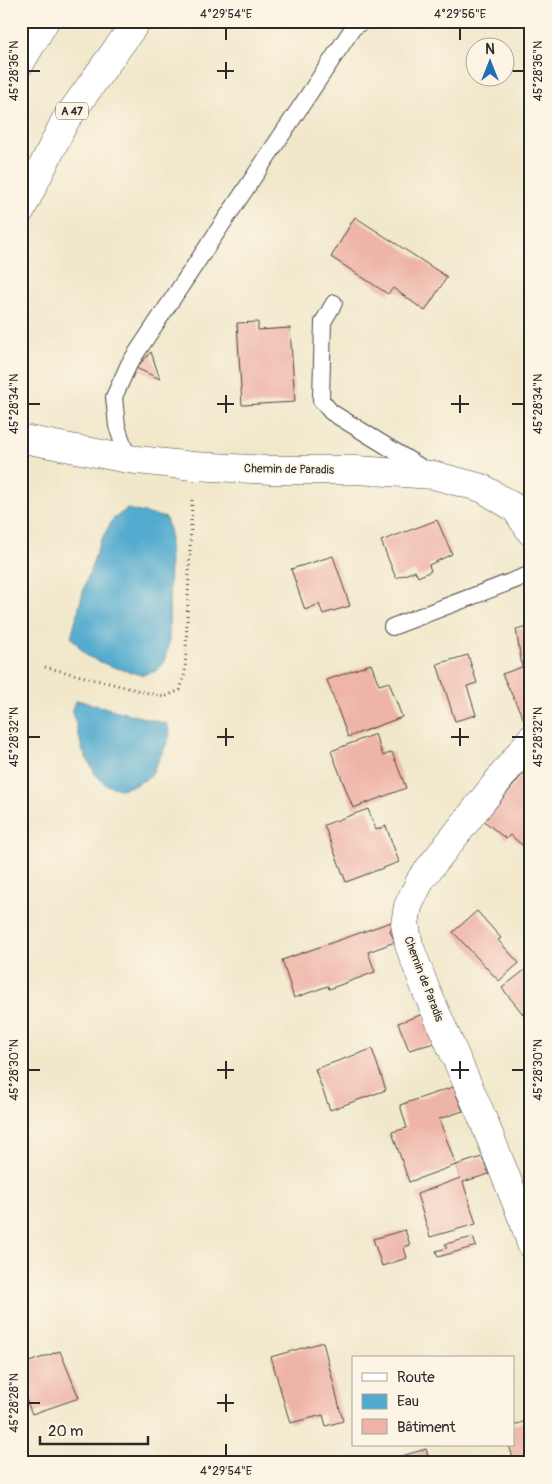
<svg xmlns="http://www.w3.org/2000/svg" width="552" height="1484" font-family="Pangolin,sans-serif">
<style>
.water{fill:#52abcf;stroke:#3e6b7d}
.building{fill:#eeb4a7}
.lines{fill:none;stroke-linecap:round;stroke-linejoin:round}
.lane-casing{stroke:#494743;stroke-width:18}
.street-casing{stroke:#494743;stroke-width:29}
.highway-casing{stroke:#494743;stroke-width:29}
.path{stroke:#494743;stroke-width:3;stroke-dasharray:1 4;stroke-linecap:butt}
.lane{stroke:#fff;stroke-width:16}
.street{stroke:#fff;stroke-width:28}
.highway{stroke:#fff;stroke-width:28}
.ticks{fill:none;stroke:#2b2b2b;stroke-width:2}
.labels{text-anchor:middle;stroke-width:4;stroke-linejoin:round;paint-order:stroke}
.shield{fill:#fcf5e5;stroke:#6a6863;stroke-width:1}
.shield-label{font-size:11px;font-weight:bold;fill:#2b2b2b}
.street-label{font-size:12px;fill:#2b2b2b;stroke:#fcf5e5}
.neatline{fill:none;stroke:#2b2b2b;stroke-width:2}
.ticks-label{font-size:12px;text-anchor:middle;fill:#2b2b2b}
</style>
<rect width="100%" height="100%" fill="#fcf5e5"/>
<filter id="ink" filterUnits="userSpaceOnUse"><feTurbulence type="fractalNoise" baseFrequency=".02" numOctaves="2"/><feDisplacementMap in="SourceGraphic" scale="10" xChannelSelector="R" yChannelSelector="G"/><feConvolveMatrix kernelMatrix="1 2 1 2 8 2 1 2 1" color-interpolation-filters="sRGB"/></filter>
<filter id="wash" filterUnits="userSpaceOnUse"><feTurbulence type="fractalNoise" baseFrequency=".0096" numOctaves="4" result="noise"/><feDisplacementMap in="SourceGraphic" scale="20" xChannelSelector="R" yChannelSelector="G"/><feGaussianBlur stdDeviation="1.12" result="paint"/><feColorMatrix in="noise" values="0 0 0 0 0 0 0 0 0 0 0 0 0 0 0 0 0 1.4 0 .05"/><feComposite in="paint" operator="in"/></filter>
<g filter="url(#wash)">
<rect width="100%" height="100%" fill="#f1e8cb"/>
<path class="water" d="M 127,509 L 166,518 L 170,534 L 169,643 L 164,662 L 156,671 L 142,675 L 110,666 L 87,656 L 71,637 L 85,585 L 100,542 L 113,519 Z
M 77,700 L 167,724 L 170,734 L 167,743 L 150,777 L 133,786 L 120,789 L 106,785 L 95,774 L 82,749 L 72,708 Z"/>
<g id="blocks">
<path class="building" d="M 355,217 L 447,277 L 425,311 L 393,288 L 388,294 L 331,257 Z
M 258,322 L 258,330 L 290,328 L 295,402 L 242,405 L 237,323 Z
M 151,352 L 160,379 L 136,368 Z
M 437,520 L 452,554 L 429,565 L 431,571 L 418,577 L 415,571 L 396,578 L 381,541 Z
M 333,556 L 350,606 L 323,614 L 319,604 L 305,610 L 291,569 Z
M 531,627 L 531,713 L 524,720 L 502,674 L 522,667 L 516,629 Z
M 468,655 L 477,683 L 467,686 L 476,715 L 455,721 L 437,664 Z
M 371,664 L 379,685 L 389,682 L 402,717 L 348,737 L 327,680 Z
M 375,734 L 383,756 L 392,752 L 406,788 L 353,808 L 331,751 Z
M 531,764 L 531,809 L 526,815 L 531,819 L 531,852 L 510,835 L 506,839 L 484,821 Z
M 368,809 L 376,830 L 386,826 L 399,862 L 346,882 L 324,825 Z
M 477,911 L 501,938 L 498,940 L 519,963 L 499,981 L 453,932 Z
M 394,921 L 390,931 L 395,942 L 368,952 L 375,972 L 329,989 L 328,986 L 294,998 L 282,960 Z
M 531,965 L 531,1024 L 502,988 Z
M 423,1014 L 435,1043 L 409,1050 L 398,1023 Z
M 372,1049 L 386,1090 L 330,1110 L 315,1069 Z
M 453,1087 L 463,1111 L 439,1119 L 456,1165 L 409,1182 L 392,1132 L 407,1128 L 400,1105 Z
M 482,1157 L 489,1174 L 463,1182 L 476,1224 L 430,1237 L 417,1194 L 460,1178 L 456,1165 Z
M 405,1230 L 410,1245 L 404,1247 L 407,1258 L 382,1266 L 373,1239 Z
M 473,1237 L 476,1246 L 438,1257 L 436,1251 L 447,1248 L 445,1244 Z
M 323,1342 L 343,1421 L 326,1426 L 323,1415 L 290,1423 L 271,1357 Z
M 60,1351 L 79,1398 L 32,1414 L 21,1387 L 21,1365 Z
M 531,1420 L 531,1456 L 514,1461 L 509,1445 L 513,1445 L 513,1425 Z
M 426,1449 L 430,1463 L 381,1463 L 381,1462 Z"/>
</g>
</g>
<g filter="url(#ink)">
<use href="#blocks" fill-opacity="0" stroke="#494743" stroke-width="1"/>
<g class="lines">
<g class="lane-casing">
<path id="lane" d="M 334,303 L 323,322 L 321,400 L 331,412 L 427,471
M 128,459 L 117,426 L 114,397 L 129,364 L 353,28 L 363,21
M 392,627 L 531,574"/>
</g>
<g class="street-casing">
<path id="street" d="M 29,440 L 128,459 L 193,466 L 271,470 L 357,470 L 433,475 L 482,488 L 515,508 L 531,532
M 531,739 L 421,879 L 408,906 L 405,924 L 409,945 L 426,990 L 482,1117 L 524,1222 L 531,1244"/>
</g>
<g class="highway-casing">
<path id="highway" d="M 21,62 L 45,21
M 21,210 L 65,121 L 137,21"/>
</g>
<path class="path" d="M 45,667 L 164,697 L 180,690 L 185,673 L 192,499"/>
<use href="#lane" class="lane"/>
<use href="#street" class="street"/>
<use href="#highway" class="highway"/>
</g>
</g>
<path class="ticks" d="M 226,28 L 226,40M 460,28 L 460,40M 226,62 L 226,79M 28,71 L 40,71M 217,71 L 234,71M 512,71 L 524,71M 226,395 L 226,413M 460,395 L 460,413M 28,404 L 40,404M 217,404 L 234,404M 451,404 L 469,404M 512,404 L 524,404M 226,728 L 226,746M 460,728 L 460,746M 28,737 L 40,737M 217,737 L 234,737M 451,737 L 469,737M 512,737 L 524,737M 226,1061 L 226,1079M 460,1061 L 460,1079M 28,1070 L 40,1070M 217,1070 L 234,1070M 451,1070 L 469,1070M 512,1070 L 524,1070M 226,1394 L 226,1412M 28,1403 L 40,1403M 217,1403 L 234,1403M 226,1444 L 226,1456"/>
<g class="labels">
<rect class="shield" x="56" y="102.5" width="32" height="17" rx="4"/>
<g class="shield-label">
<text x="72" y="115">A 47</text>
</g>
<g class="street-label">
<text transform="translate(289 469) rotate(1)" y="4">Chemin de Paradis</text>
<text transform="translate(424 979) rotate(69)" y="4">Chemin de Paradis</text>
</g>
</g>
<rect width="552" height="1484" fill="none" stroke="#fcf5e5" stroke-width="55"/>
<rect x="352" y="1356" width="162" height="90" fill="#fcf5e5" stroke="#a8a49b"/>
<rect x="362" y="1373" width="25" height="8" fill="#ffffff" stroke="#a8a49b"/>
<text x="397" y="1382" font-size="15" fill="#2b2b2b">Route</text>
<rect x="362" y="1394" width="25" height="15" fill="#52abcf" stroke="#a8a49b"/>
<text x="397" y="1406" font-size="15" fill="#2b2b2b">Eau</text>
<rect x="362" y="1419" width="25" height="15" fill="#eeb4a7" stroke="#a8a49b"/>
<text x="397" y="1432" font-size="15" fill="#2b2b2b">Bâtiment</text>
<g transform="translate(490 62)"><circle r="24" fill="#fcf5e5" stroke="#a8a49b"/>
<path d="M0-4L9 19L0 12L-9 19Z" fill="#1f6fb2"/>
<text y="-8" font-size="14" font-weight="bold" text-anchor="middle" fill="#2b2b2b">N</text>
</g>
<path d="M40 1436v8h108v-8" fill="none" stroke="#2b2b2b" stroke-width="2.5"/>
<text x="48" y="1436" font-size="15" fill="#2b2b2b" stroke="#fcf5e5" stroke-width="4" paint-order="stroke">20 m</text>
<rect x="28" y="28" width="496" height="1428" class="neatline"/>
<g class="ticks-label">
<text x="226" y="18">4°29'54"E</text>
<text x="460" y="18">4°29'56"E</text>
<text transform="translate(14 71) rotate(-90)" y="4">45°28'36"N</text>
<text transform="translate(538 71) rotate(-90)" y="4">45°28'36"N</text>
<text transform="translate(14 404) rotate(-90)" y="4">45°28'34"N</text>
<text transform="translate(538 404) rotate(-90)" y="4">45°28'34"N</text>
<text transform="translate(14 737) rotate(-90)" y="4">45°28'32"N</text>
<text transform="translate(538 737) rotate(-90)" y="4">45°28'32"N</text>
<text transform="translate(14 1070) rotate(-90)" y="4">45°28'30"N</text>
<text transform="translate(538 1070) rotate(-90)" y="4">45°28'30"N</text>
<text transform="translate(14 1403) rotate(-90)" y="4">45°28'28"N</text>
<text x="226" y="1475">4°29'54"E</text>
</g>
</svg>
